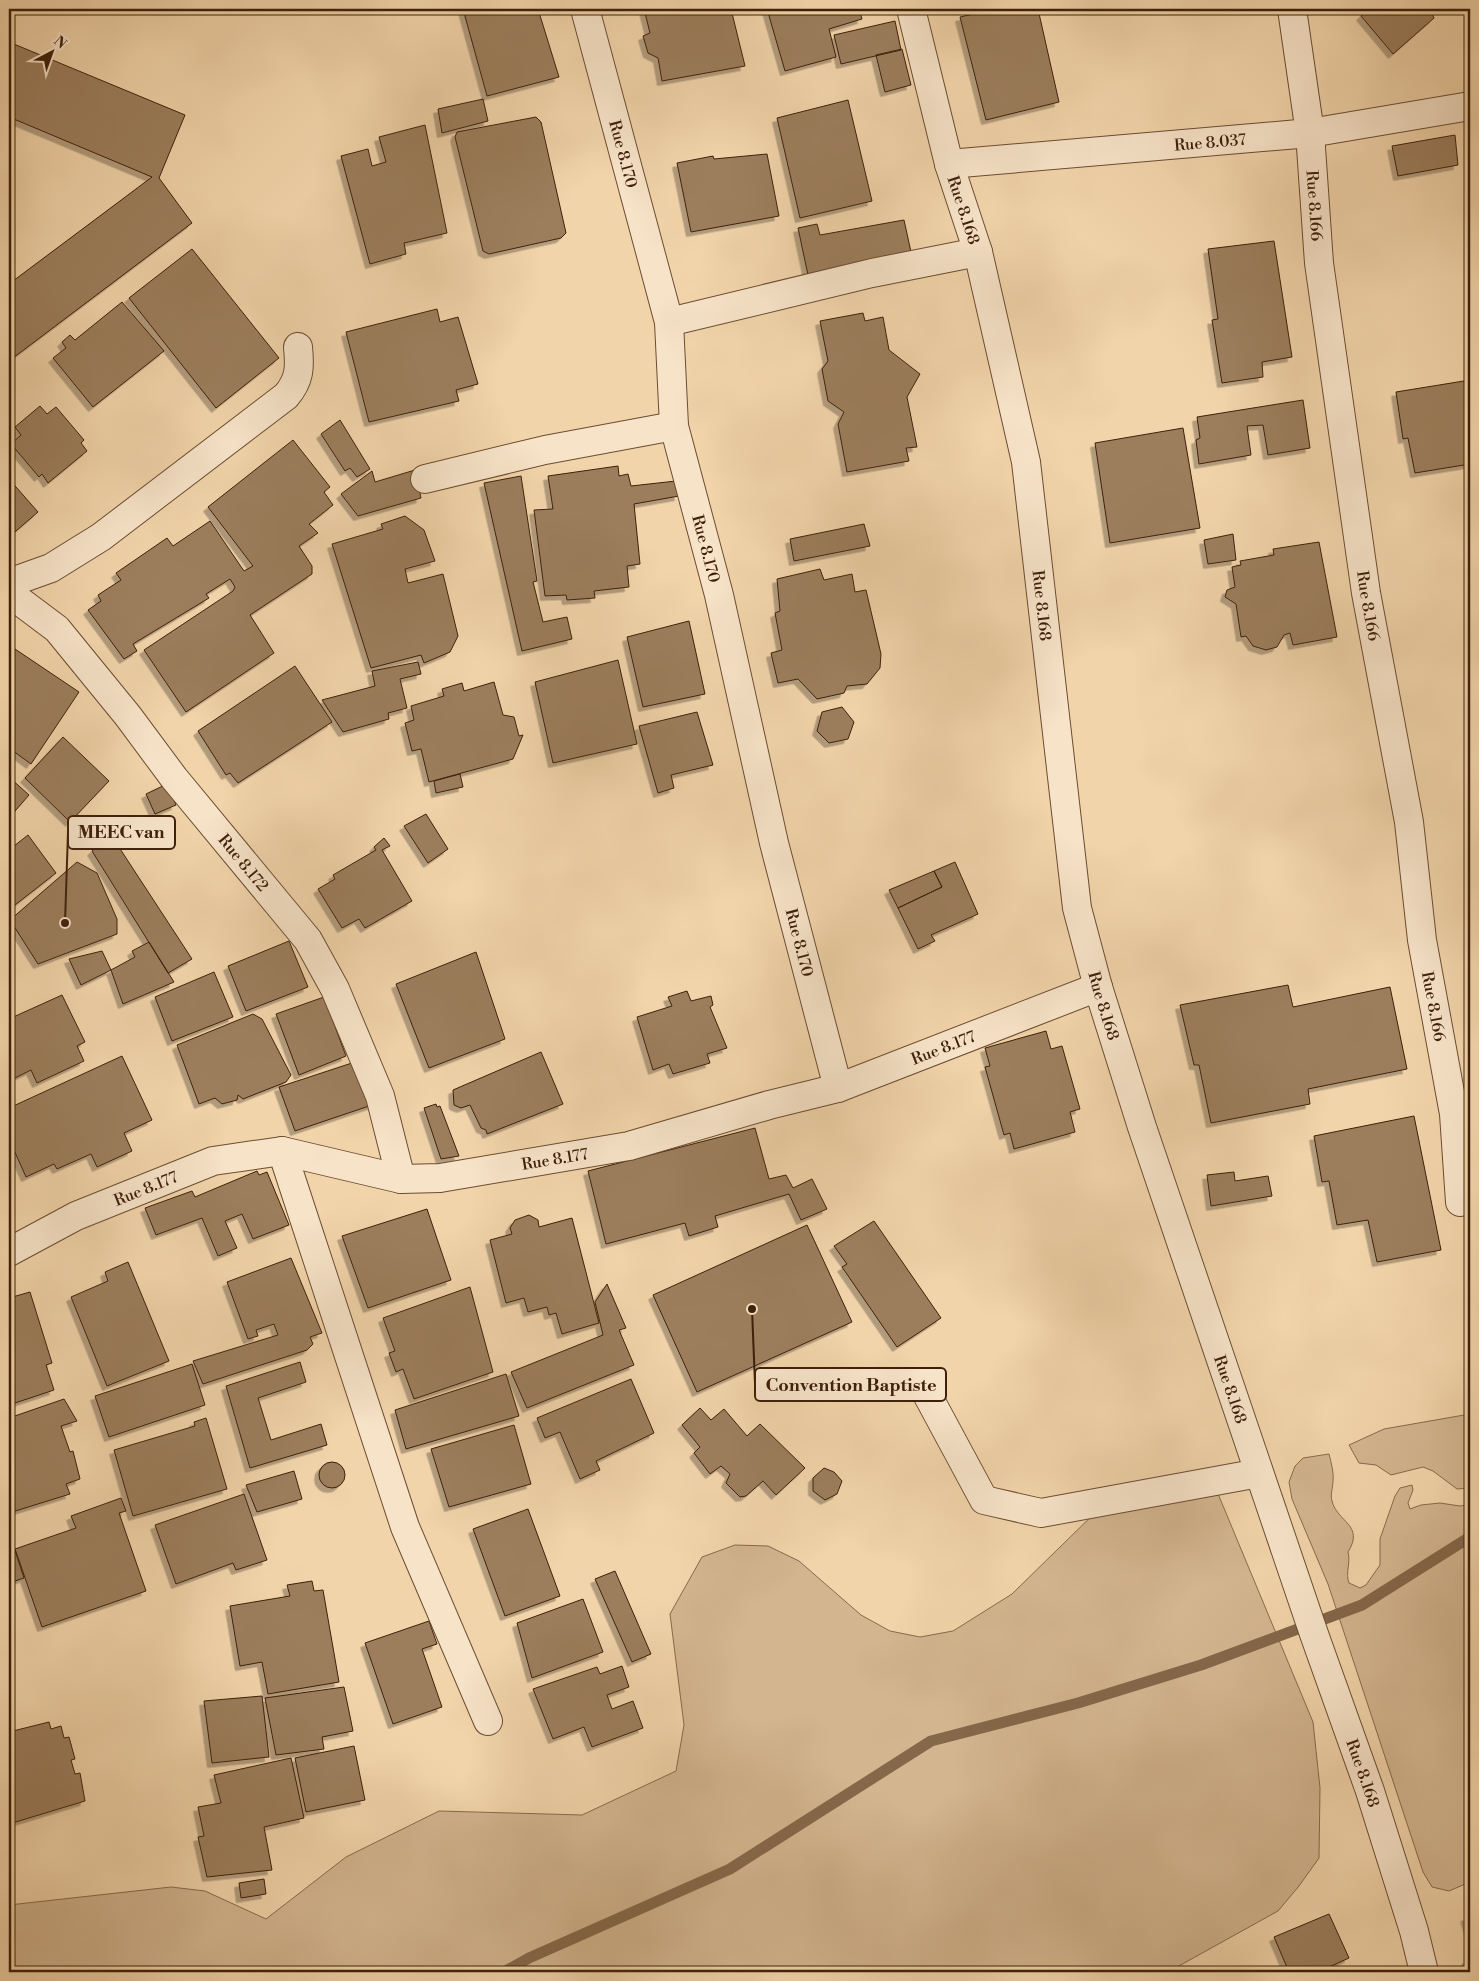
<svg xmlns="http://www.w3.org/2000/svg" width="1479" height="1981" font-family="'Libre Bodoni',serif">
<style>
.green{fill:#d3b58f;stroke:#886a4c}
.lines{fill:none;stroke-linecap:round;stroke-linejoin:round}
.stream{stroke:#85674a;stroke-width:11}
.building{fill:#9c7e5d;stroke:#3e200a;filter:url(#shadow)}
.minor-casing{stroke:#6b4d32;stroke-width:30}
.minor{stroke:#f7e3c8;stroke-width:28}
.labels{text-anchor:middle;stroke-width:4.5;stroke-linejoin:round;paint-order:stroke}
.street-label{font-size:16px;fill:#3e200a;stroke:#f7e3c8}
.leader{fill:none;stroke:#3e200a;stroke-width:2}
.callout-dot{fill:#3e200a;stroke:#f7e3c8;stroke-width:2}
.callout{fill:#f7e3c8;stroke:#3e200a;stroke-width:2}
.callout-label{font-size:18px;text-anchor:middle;font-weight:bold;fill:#3e200a}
</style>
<defs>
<filter id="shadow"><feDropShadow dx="-4.5" dy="4.5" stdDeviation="0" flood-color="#0004"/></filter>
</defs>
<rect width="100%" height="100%" fill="#f2d4aa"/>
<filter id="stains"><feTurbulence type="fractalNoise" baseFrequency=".004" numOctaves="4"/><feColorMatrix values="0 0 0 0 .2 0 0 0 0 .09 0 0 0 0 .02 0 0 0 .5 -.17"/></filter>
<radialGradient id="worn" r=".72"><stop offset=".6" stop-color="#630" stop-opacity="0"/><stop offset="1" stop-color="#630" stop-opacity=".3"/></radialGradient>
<path class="green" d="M 1470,1414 L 1470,1488 L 1457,1489 L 1433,1471 L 1423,1467 L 1391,1475 L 1376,1465 L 1359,1463 L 1349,1445 L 1384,1429 Z
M 1329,1454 C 1331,1462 1334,1473 1333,1481 C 1333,1488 1330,1494 1332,1501 C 1337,1522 1365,1525 1348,1552 C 1351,1563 1345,1573 1349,1583 L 1360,1588 L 1366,1585 L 1380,1565 L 1380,1539 L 1395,1496 L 1400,1488 L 1412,1485 L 1413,1490 L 1408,1503 L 1410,1509 L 1421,1505 L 1440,1503 L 1460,1506 L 1466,1505 L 1470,1500 L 1470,1882 L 1449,1891 L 1432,1887 L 1423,1872 L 1328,1584 L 1292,1499 L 1289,1482 L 1295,1466 L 1303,1458 Z
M 1211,1477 L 1313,1722 L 1320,1788 L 1319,1858 L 1299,1886 L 1278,1911 L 1168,1972 L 9,1972 L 9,1905 L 171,1887 L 205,1891 L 266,1919 L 346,1857 L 439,1811 L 582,1815 L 676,1771 L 684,1725 L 670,1614 L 702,1557 L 735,1545 L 768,1546 L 799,1561 L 861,1615 L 890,1631 L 920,1637 L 953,1631 L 1012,1594 L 1106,1502 Z"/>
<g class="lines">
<path class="stream" d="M 504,1972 L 529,1958 L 730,1869 L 931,1741 L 1078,1703 L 1201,1665 L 1362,1605 L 1470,1537"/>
</g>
<path class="building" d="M 463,9 L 538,9 L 559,77 L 487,96 Z
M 644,9 L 731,9 L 745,66 L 662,81 L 658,58 L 648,53 L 643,36 L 650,33 Z
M 767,9 L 859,9 L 862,19 L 829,29 L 836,57 L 785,71 Z
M 995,9 L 1038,9 L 1059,102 L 986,120 L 960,17 Z
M 1368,9 L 1430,9 L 1434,18 L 1393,54 L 1361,16 Z
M 895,21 L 901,50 L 841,64 L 834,35 Z
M 9,42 L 185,115 L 159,178 L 192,223 L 9,361 L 9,284 L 152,177 L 9,117 Z
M 902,49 L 911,85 L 885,92 L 876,55 Z
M 483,99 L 488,121 L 442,133 L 438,109 Z
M 848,100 L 872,201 L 800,218 L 777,118 Z
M 536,117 L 541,122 L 566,233 L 561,238 L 489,254 L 483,251 L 455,137 L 457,132 Z
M 425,125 L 447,233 L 404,243 L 406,254 L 370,264 L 341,156 L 368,149 L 372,166 L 386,162 L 379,137 Z
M 1455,135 L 1458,165 L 1398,176 L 1392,146 Z
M 767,154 L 779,216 L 691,232 L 677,163 L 713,156 L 714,159 Z
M 904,220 L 911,252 L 808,275 L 798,228 L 817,224 L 820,235 Z
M 1274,241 L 1292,357 L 1262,362 L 1263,377 L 1222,383 L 1212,320 L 1218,319 L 1208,249 Z
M 192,249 L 279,358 L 216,408 L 129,298 Z
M 122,302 L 164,351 L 93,407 L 53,358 L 66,348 L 62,342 L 70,335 L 75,340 Z
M 437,309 L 440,322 L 458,317 L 478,384 L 456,390 L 459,401 L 369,422 L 346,332 Z
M 863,313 L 865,321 L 883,317 L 889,350 L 920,374 L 907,397 L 917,447 L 906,448 L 909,461 L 847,472 L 838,424 L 844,412 L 828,401 L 822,369 L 828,361 L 820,321 Z
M 1470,380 L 1470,464 L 1415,473 L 1408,438 L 1403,439 L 1396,392 Z
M 1303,400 L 1310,448 L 1268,455 L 1263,425 L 1247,426 L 1251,455 L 1199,464 L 1196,440 L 1200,438 L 1197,417 Z
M 40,406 L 47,414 L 56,407 L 84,440 L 81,443 L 87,451 L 48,483 L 42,474 L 39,477 L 11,444 L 21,435 L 15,427 Z
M 340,420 L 370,469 L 357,477 L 350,468 L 345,471 L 321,434 Z
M 1183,428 L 1200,528 L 1110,543 L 1095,443 Z
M 293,440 L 330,487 L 324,492 L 333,505 L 309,524 L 318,533 L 299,546 L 312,566 L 312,574 L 250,615 L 274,653 L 186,712 L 144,650 L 233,591 L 235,587 L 230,579 L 206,594 L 209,598 L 133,644 L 137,651 L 124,659 L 88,610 L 101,601 L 98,595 L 121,580 L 116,573 L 167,538 L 173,546 L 210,521 L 244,571 L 253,566 L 208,507 Z
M 618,466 L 619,476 L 628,474 L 631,486 L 676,481 L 679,496 L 634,504 L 640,564 L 627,566 L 629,587 L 594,591 L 595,598 L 567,600 L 566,595 L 545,596 L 534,510 L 553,509 L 548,476 Z
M 415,470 L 421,498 L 358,516 L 341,494 L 372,471 L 375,482 Z
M 521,476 L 537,581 L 533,582 L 543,622 L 567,617 L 572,639 L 522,651 L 484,483 Z
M 9,479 L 38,512 L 9,537 Z
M 405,516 L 424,530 L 435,561 L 405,569 L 408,583 L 443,574 L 458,636 L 450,652 L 424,663 L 421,655 L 371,668 L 332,544 L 383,529 L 381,524 Z
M 864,524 L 870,546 L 794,561 L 790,539 Z
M 1233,534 L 1236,560 L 1208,564 L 1204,540 Z
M 1319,542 L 1337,637 L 1293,645 L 1290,633 L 1284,635 L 1277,647 L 1266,650 L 1253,646 L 1246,636 L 1241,637 L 1236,604 L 1225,597 L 1227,590 L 1235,587 L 1232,567 L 1241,565 L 1240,561 L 1274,555 L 1273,549 Z
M 820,569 L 824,580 L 852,574 L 855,592 L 866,590 L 881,654 L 880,668 L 867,684 L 847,686 L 844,693 L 817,699 L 798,679 L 778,683 L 771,653 L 782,650 L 775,613 L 780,611 L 777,579 Z
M 689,621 L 705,694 L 643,707 L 627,637 Z
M 9,645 L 79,692 L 31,764 L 9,748 Z
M 618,660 L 637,744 L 553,763 L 535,682 Z
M 418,662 L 421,674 L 400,679 L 407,708 L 388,713 L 389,719 L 343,732 L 322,700 L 375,686 L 372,671 Z
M 295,666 L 332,722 L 238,783 L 230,773 L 226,775 L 198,731 Z
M 494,682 L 503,715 L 514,717 L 519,736 L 523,735 L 513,759 L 429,782 L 421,749 L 412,751 L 405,723 L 414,720 L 411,706 L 444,696 L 442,689 L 462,683 L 464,691 Z
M 842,707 L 854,722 L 848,739 L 829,743 L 817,731 L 822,712 Z
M 697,712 L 713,765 L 671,775 L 674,788 L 658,793 L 639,726 Z
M 63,737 L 109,781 L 70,822 L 25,778 Z
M 460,774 L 463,787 L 436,793 L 434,781 Z
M 9,777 L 29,795 L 9,818 Z
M 167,784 L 176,805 L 155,814 L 146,794 Z
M 426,814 L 448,849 L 428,863 L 404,826 Z
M 28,835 L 56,873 L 15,905 L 9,897 L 9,850 Z
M 111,835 L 192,959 L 168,973 L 92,851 Z
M 384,838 L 390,846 L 382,850 L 412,901 L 365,928 L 359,919 L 342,928 L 318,889 L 335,879 L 333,875 L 376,850 L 374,847 Z
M 77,862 L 97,873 L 117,919 L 117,934 L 38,964 L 10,920 Z
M 955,862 L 978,914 L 931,935 L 935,941 L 918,949 L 898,908 L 942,887 L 934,871 Z
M 934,871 L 942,887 L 898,908 L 889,890 Z
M 289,941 L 308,987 L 246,1011 L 228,966 Z
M 149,942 L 174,982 L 123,1004 L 111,970 L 135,957 L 132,951 Z
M 102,951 L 111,970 L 81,985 L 69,959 Z
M 476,952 L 505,1039 L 429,1068 L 396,984 Z
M 214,972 L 233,1017 L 172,1041 L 155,997 Z
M 1288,985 L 1293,1007 L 1390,987 L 1407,1069 L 1308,1089 L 1310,1104 L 1211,1123 L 1199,1065 L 1194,1065 L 1180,1005 Z
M 687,991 L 691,1001 L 711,996 L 713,1005 L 710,1007 L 727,1048 L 707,1054 L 710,1063 L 673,1074 L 669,1064 L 653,1070 L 637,1017 L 672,1006 L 668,997 Z
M 62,995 L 85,1042 L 77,1046 L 84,1061 L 37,1083 L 31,1070 L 9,1081 L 9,1019 Z
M 324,997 L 346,1056 L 299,1075 L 276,1014 Z
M 253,1014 L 262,1019 L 291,1075 L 286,1082 L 243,1099 L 238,1095 L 237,1100 L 222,1104 L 215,1098 L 199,1104 L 177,1045 Z
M 1046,1031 L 1051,1049 L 1062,1046 L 1080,1109 L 1070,1112 L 1075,1132 L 1014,1149 L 1010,1133 L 1004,1135 L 985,1067 L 990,1066 L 985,1048 Z
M 541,1052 L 563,1104 L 487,1134 L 486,1130 L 481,1128 L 470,1105 L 461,1108 L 454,1105 L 453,1090 Z
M 122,1056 L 152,1120 L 124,1133 L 132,1151 L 97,1167 L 91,1154 L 57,1169 L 54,1164 L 26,1177 L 9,1139 L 9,1108 Z
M 358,1061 L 375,1104 L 295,1131 L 279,1087 Z
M 436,1104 L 437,1107 L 440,1106 L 459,1156 L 441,1159 L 424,1108 Z
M 1414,1116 L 1441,1250 L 1377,1262 L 1368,1220 L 1337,1225 L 1329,1181 L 1322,1182 L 1314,1136 Z
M 755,1128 L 769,1179 L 786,1175 L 793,1188 L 812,1179 L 827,1209 L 801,1220 L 789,1194 L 715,1216 L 718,1227 L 689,1236 L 685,1223 L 606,1244 L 588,1171 Z
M 257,1171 L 259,1175 L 267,1172 L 289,1225 L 253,1239 L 242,1214 L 225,1221 L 237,1248 L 218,1256 L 202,1218 L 156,1235 L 145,1208 L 192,1191 L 195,1197 Z
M 1234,1172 L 1235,1181 L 1268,1176 L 1272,1196 L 1211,1206 L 1207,1175 Z
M 427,1209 L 451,1280 L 368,1308 L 342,1236 Z
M 529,1215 L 538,1220 L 539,1227 L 572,1218 L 599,1323 L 562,1334 L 556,1313 L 549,1315 L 547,1307 L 528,1312 L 524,1298 L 506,1303 L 490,1240 L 512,1234 L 510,1228 L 515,1220 Z
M 874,1221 L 941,1318 L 897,1347 L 842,1267 L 847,1264 L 834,1246 Z
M 807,1225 L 852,1322 L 697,1392 L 653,1295 Z
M 291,1258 L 322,1333 L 310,1337 L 313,1344 L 307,1350 L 203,1384 L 193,1361 L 278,1335 L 274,1324 L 256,1330 L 258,1336 L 248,1339 L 227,1282 Z
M 128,1262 L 169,1361 L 107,1386 L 71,1297 L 108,1281 L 105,1272 Z
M 607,1284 L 626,1328 L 619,1330 L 634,1365 L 527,1408 L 511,1372 L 603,1335 L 595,1302 Z
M 470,1287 L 493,1372 L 414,1399 L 403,1369 L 396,1372 L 389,1353 L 395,1351 L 383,1318 Z
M 30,1292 L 52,1363 L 46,1365 L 54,1390 L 9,1405 L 9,1338 L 11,1338 L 9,1329 L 9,1298 Z
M 300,1362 L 306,1382 L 258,1398 L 271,1440 L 321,1424 L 327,1445 L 250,1468 L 226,1386 Z
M 192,1364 L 205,1405 L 109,1437 L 95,1396 Z
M 506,1374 L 519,1416 L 406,1449 L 395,1410 Z
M 631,1379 L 654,1433 L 596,1461 L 600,1470 L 580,1479 L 560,1432 L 545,1438 L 537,1418 Z
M 64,1399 L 77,1421 L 61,1426 L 70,1452 L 73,1451 L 80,1479 L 66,1484 L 70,1494 L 9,1513 L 9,1418 Z
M 700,1408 L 711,1420 L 724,1409 L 747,1436 L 760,1424 L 805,1468 L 776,1495 L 763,1481 L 746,1496 L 740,1497 L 726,1483 L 730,1474 L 721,1466 L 710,1474 L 694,1453 L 700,1447 L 682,1425 Z
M 206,1418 L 227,1489 L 133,1516 L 114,1450 L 195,1426 L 194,1422 Z
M 514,1425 L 531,1484 L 449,1507 L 431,1449 Z
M319 1475a13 13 0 1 1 26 0a13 13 0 1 1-26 0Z
M 824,1468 L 834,1472 L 842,1481 L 837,1494 L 825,1500 L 813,1491 L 813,1478 Z
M 294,1471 L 302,1499 L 257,1512 L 246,1485 Z
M 244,1494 L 267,1560 L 236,1570 L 233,1563 L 176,1584 L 155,1525 Z
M 121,1498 L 126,1511 L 119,1513 L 146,1591 L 42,1627 L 15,1549 L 76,1528 L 71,1516 Z
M 528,1509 L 560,1596 L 505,1616 L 473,1529 Z
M 9,1532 L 24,1578 L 9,1583 Z
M 615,1571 L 651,1654 L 632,1662 L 595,1579 Z
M 312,1581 L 314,1591 L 323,1590 L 339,1682 L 268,1694 L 262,1662 L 240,1666 L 230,1606 L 290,1596 L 287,1585 Z
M 583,1599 L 603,1652 L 532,1678 L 517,1623 Z
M 429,1621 L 437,1644 L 422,1649 L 442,1707 L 393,1724 L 365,1643 Z
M 622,1666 L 629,1687 L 607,1695 L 612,1709 L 633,1701 L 643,1728 L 592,1747 L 584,1727 L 553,1739 L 533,1689 L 597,1667 L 600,1674 Z
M 344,1687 L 353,1731 L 322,1737 L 324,1749 L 276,1755 L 265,1698 Z
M 262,1696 L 269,1757 L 212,1763 L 204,1701 Z
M 49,1722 L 51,1729 L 61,1726 L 64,1738 L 69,1737 L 75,1759 L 71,1760 L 75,1774 L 80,1773 L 85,1801 L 9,1824 L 9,1732 Z
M 354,1746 L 365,1800 L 306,1812 L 295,1758 Z
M 291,1758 L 304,1818 L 264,1827 L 272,1870 L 207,1877 L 198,1837 L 204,1836 L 198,1807 L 221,1803 L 214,1775 Z
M 264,1879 L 266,1894 L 241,1898 L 239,1883 Z
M 1329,1914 L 1349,1958 L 1318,1972 L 1289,1972 L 1274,1937 Z
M 1470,1916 L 1470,1933 L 1465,1917 Z
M 1470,1959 L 1470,1972 L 1466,1960 Z
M 1253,1968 L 1254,1972 L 1239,1972 Z"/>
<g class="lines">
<g class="minor-casing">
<g id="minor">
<path id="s1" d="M 585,9 L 669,322 L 674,426 L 719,595 L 774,843 L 838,1088"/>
<path id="s2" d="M 911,9 L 949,164 L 978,252 L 1026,462 L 1077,908 L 1098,987 L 1142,1127 L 1314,1634 L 1370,1791 L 1414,1931 L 1424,1972"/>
<path id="s3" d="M 1292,9 L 1310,133 L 1319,263 L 1366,593 L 1409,822 L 1422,940 L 1454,1114 L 1460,1202"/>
<path id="s4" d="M 949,164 L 1310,133 L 1470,106"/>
<path d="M 669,322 L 872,273 L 978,252"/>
<path d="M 425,479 L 545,450 L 674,426"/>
<path d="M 9,583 L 51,568 L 101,537 L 286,396 C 300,380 300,367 298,347"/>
<path id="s5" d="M 9,593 L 57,629 L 128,716 L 174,778 L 308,940 L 335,989 L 380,1096 L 401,1179"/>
<path d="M 282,1151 L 405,1527 L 488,1721"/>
<path id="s6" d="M 9,1252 L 76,1216 L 213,1161 L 282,1151 L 401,1179 L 440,1178 L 629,1146 L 769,1105 L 838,1088 L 1098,987"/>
<path d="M 928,1396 L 984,1500 L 1041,1513 L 1259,1473"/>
</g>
</g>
<use href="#minor" class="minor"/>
</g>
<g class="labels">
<g class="street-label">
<text dy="6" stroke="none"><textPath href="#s4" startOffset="262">Rue 8.037</textPath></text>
<text dy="6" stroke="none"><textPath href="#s1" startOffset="150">Rue 8.170</textPath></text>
<text dy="6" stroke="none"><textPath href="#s3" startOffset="198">Rue 8.166</textPath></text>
<text dy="6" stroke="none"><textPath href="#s2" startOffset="208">Rue 8.168</textPath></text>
<text dy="6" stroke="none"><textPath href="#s1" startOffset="555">Rue 8.170</textPath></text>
<text dy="6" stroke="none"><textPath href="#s2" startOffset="612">Rue 8.168</textPath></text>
<text dy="6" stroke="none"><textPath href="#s3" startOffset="602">Rue 8.166</textPath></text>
<text dy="6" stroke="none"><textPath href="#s5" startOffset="359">Rue 8.172</textPath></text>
<text dy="6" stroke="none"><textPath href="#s1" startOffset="960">Rue 8.170</textPath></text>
<text dy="6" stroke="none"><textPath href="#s2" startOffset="1018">Rue 8.168</textPath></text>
<text dy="6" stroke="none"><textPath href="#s3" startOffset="1008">Rue 8.166</textPath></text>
<text dy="6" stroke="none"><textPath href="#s6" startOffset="976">Rue 8.177</textPath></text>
<text dy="6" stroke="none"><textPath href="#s6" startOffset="571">Rue 8.177</textPath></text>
<text dy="6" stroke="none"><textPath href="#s6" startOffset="151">Rue 8.177</textPath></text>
<text dy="6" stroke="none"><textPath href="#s2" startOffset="1422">Rue 8.168</textPath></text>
<text dy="6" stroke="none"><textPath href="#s2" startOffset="1828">Rue 8.168</textPath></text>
</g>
</g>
<path class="leader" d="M65 923L68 832M752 1309L755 1384"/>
<g class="callout-dot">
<circle cx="65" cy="923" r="5"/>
<circle cx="752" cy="1309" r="5"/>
</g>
<g class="callout">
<rect x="68" y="816" width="107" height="33" rx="5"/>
<rect x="755" y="1368" width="191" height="33" rx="5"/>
</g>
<g class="callout-label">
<text x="121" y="838">MEEC van</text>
<text x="851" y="1391">Convention Baptiste</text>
</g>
<rect width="1479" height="1981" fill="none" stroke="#f2d4aa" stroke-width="30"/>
<rect x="10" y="10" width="1459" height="1961" fill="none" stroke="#3e200a" stroke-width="2.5"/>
<rect x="15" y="15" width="1449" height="1951" fill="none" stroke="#3e200a"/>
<g transform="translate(52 52) rotate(41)" stroke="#f7e3c8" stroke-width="4" paint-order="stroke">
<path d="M0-4L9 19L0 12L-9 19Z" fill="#3e200a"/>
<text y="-8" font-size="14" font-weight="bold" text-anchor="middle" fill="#3e200a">N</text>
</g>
<rect width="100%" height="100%" filter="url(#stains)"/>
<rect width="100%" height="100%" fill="url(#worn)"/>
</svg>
